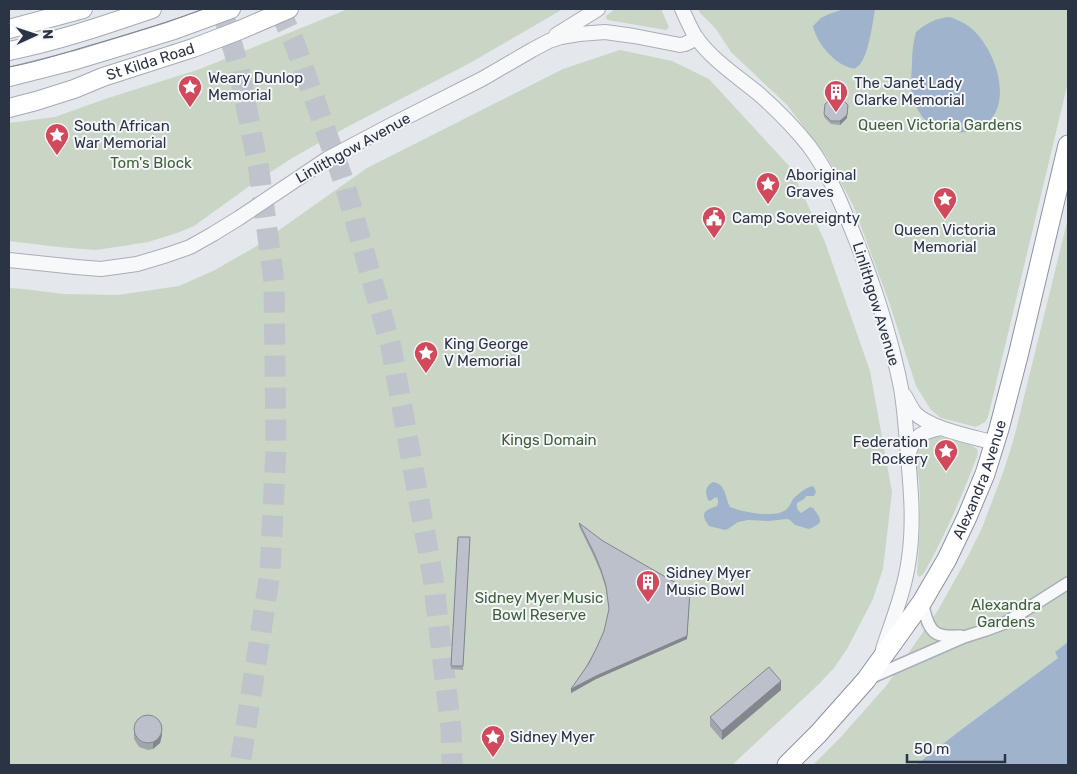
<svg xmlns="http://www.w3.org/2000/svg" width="1077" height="774" font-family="Rubik,sans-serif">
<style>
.green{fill:#c9d6c5}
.water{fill:#9fb4cc}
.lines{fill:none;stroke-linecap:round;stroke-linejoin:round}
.motorway-tunnel{stroke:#bfc3cb;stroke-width:21;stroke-dasharray:21 11;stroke-linecap:butt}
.minor-casing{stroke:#a9aeb7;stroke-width:14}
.tertiary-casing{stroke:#a9aeb7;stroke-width:16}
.primary-casing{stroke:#a3abb8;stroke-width:20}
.trunk-casing{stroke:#8b94a3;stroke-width:21}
.minor{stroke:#f7f8fa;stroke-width:11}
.tertiary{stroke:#f7f8fa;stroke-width:14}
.primary{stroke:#fff;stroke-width:18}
.trunk{stroke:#fff;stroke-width:19}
.tram{stroke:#7d8696;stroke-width:1}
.wall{fill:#a1a5ae}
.shaded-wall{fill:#83868d}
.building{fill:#bbc0ca;stroke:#83868d}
.labels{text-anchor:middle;stroke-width:4;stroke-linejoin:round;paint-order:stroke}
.street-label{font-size:15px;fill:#2b3445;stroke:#f4f6f9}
.poi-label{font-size:15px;fill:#2b3445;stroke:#f4f6f9;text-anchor:start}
.park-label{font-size:15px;fill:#3f6138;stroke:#f4f6f9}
</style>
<rect width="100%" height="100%" fill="#e4e7ec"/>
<path class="green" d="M 348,9 L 563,9 L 470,63 L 347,127 L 294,157 L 255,182 L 194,226 L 177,233 L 148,242 L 123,246 L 95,250 L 58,247 L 9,241 L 9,123 L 55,117 L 105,99 L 200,69 Z
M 615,9 L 661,9 L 669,27 L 666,30 L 608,20 L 606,18 L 606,16 Z
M 698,9 L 1068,9 L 1068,82 L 988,417 L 985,422 L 976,427 L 941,418 L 931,410 L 916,386 L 889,302 L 853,205 L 827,157 L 787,105 L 731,52 L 716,29 L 700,13 Z
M 620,50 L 672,61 L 709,79 L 744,117 L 790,167 L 825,242 L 870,371 L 892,492 L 883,569 L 873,599 L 847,649 L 834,668 L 818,685 L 732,765 L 9,765 L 9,288 L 24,289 L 63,294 L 118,295 L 179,286 L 215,270 L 255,247 L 367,168 L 563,69 Z
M 1068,218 L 1068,642 L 1058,658 L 958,732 L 916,765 L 813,765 L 840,738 L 886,686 L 938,610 L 966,560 L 982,528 L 1004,470 L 1014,438 Z
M 937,436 C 950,438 967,441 977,449 L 978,454 C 962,496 946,534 924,573 L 921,576 L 919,577 L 917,574 C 918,555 920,536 920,516 C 920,505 920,493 919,482 C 918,471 914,457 918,447 C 922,439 929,437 937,436 Z"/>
<path class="water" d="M 844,9 L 875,9 C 873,21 868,61 857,67 C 854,70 850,68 846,66 C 832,61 816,41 813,26 L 821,18 L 829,14 Z
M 950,17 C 956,19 962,22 967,25 C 1000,48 1021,124 966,132 C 959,133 953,133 949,127 C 943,130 940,128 934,126 C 919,119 911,99 911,83 C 911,76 912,70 912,63 C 912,52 913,43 916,32 C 927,23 936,18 950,17 Z
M 713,482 C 726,484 725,497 730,507 C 742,512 776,519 787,509 C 790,506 791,502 793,499 C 798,494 805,488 812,486 L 814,487 L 816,492 L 814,496 L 806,496 L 804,499 L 797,503 C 796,507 798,511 801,513 L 810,507 L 813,508 C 823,521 823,523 809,529 L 795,525 L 790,520 L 787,519 L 769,521 L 748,520 L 738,522 L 728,529 L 725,530 L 709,526 C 699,513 705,510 717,506 L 718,503 L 718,499 L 716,497 L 710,501 L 708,500 C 705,493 705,486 713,482 Z
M 1068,642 L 1068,765 L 916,765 L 958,732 L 1058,658 L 1055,652 Z"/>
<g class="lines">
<path class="motorway-tunnel" d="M 222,9 L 238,65 L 259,171 L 274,281 L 276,448 L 270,573 L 240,765
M 279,9 L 294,42 L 345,185 L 391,347 L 433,578 L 451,729 L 452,765"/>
<g class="minor-casing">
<path id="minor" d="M 922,602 C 925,613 928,633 941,635 C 948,637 955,636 961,636
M 870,678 L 964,637 L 986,630 L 1005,623 L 1068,583"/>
</g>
<g class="tertiary-casing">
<path id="tertiary" d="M 682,9 C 686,18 690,27 695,36 C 712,60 737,76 759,94 C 777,110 794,127 809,146 C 830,174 843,208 856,240 C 875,288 891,338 901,388 C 905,411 906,433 908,456 C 911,490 914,524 909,558 C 905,589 893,619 883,649
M 556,35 L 598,9
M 9,260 L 76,267 L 101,269 L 137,264 L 167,255 L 190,247 L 213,234 L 239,218 L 327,159 L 393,124 L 482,79 L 532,50 L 549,41 L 561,37 L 579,34 L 605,32 L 634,36 L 680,45 L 685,44 L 697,38
M 905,396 C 908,402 911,408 915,413 C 930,429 974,437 995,443
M 909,453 C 914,434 924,432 941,428"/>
</g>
<g class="primary-casing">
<g id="primary">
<path d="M 9,29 L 83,9"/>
<path d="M 9,51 C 58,41 105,25 152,9"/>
<path d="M 9,77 L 76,60 L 129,44 L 171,31 L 231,9"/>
<path id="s1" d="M 9,108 L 36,101 L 74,89 L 103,77 L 193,48 L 240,30 L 289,9"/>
</g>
</g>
<g class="trunk-casing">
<g id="trunk">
<path id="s2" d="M 787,765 L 818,734 L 866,680 L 922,602 L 947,559 L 967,517 L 985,474 L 999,429 L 1018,356 L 1068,145"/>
</g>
</g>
<use href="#minor" class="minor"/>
<use href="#tertiary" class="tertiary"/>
<use href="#primary" class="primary"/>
<use href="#trunk" class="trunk"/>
<path class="tram" d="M 9,67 C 42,61 73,50 105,41 C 138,31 172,21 204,9"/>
</g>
<path class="wall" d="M 825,104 L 847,118 L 840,125 L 831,124 L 824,117 Z
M 579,523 L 603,541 L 690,594 L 687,639 L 596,679 L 571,693 L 597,647 L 604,631 L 609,610 L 606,589 L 601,573 L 594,557 L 579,526 Z
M 458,537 L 470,537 L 463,670 L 451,669 Z
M 781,690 L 722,740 L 710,726 L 710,717 Z
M 134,727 L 162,735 L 160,743 L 153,749 L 148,750 L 139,747 L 134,739 Z"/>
<path class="shaded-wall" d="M 848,105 L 847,118 L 840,125 L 840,121 Z
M 690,591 L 687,639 L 596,679 L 571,693 L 571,689 L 596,676 Z
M 781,681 L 781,690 L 722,740 L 722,731 Z
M 162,728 L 162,735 L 160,743 L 153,749 L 153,742 Z"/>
<path class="building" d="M 832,98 L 841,98 L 848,105 L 847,115 L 840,121 L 831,121 L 824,114 L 825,104 Z
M 579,523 L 603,541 L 690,591 L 687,636 L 596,676 L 571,689 L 589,663 L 597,647 L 604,631 L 609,609 L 606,586 L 601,570 L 594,553 Z
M 458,537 L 470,537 L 463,666 L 451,666 Z
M 769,667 L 781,681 L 722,731 L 710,717 Z
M134 729a14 14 0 1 1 28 0a14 14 0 1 1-28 0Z"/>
<defs>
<g id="sight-pin" transform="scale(1.25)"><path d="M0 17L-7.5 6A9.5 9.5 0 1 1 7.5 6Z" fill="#d1495b" stroke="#f4f6f9"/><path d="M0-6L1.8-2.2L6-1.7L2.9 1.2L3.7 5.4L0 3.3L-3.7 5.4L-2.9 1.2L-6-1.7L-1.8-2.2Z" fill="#fff"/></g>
<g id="building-pin" transform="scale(1.25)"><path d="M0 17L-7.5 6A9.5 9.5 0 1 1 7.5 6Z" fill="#d1495b" stroke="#f4f6f9"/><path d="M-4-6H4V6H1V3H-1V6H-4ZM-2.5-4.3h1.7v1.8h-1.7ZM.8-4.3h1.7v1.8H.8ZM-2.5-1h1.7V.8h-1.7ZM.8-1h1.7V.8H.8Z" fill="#fff"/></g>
<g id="civic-pin" transform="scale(1.25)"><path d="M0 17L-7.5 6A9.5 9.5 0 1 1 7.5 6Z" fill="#d1495b" stroke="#f4f6f9"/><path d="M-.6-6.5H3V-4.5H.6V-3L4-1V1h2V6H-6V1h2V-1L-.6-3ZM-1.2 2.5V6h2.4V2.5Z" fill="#fff"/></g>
</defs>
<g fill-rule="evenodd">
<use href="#sight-pin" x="190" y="87"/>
<use href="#building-pin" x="836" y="92"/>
<use href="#sight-pin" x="57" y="135"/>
<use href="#sight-pin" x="768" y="184"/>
<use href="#sight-pin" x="945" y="199"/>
<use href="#civic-pin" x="714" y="218"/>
<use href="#sight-pin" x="426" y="353"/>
<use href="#sight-pin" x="946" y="451"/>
<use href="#building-pin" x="648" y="582"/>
<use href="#sight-pin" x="493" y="737"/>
</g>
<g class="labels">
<g class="street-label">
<text dy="5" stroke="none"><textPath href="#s1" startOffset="149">St Kilda Road</textPath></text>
<text transform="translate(353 148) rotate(-29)" y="5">Linlithgow Avenue</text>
<text transform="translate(876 304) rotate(73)" y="5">Linlithgow Avenue</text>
<text dy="5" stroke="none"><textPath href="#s2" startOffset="348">Alexandra Avenue</textPath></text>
</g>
<g class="poi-label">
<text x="208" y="83">Weary Dunlop<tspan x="208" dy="17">Memorial</tspan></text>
<text x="854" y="88">The Janet Lady<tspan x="854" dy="17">Clarke Memorial</tspan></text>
<text x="74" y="131">South African<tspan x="74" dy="17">War Memorial</tspan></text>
<text x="786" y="180">Aboriginal<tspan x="786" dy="17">Graves</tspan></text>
<text x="732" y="223">Camp Sovereignty</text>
<text x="945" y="235" text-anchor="middle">Queen Victoria<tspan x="945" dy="17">Memorial</tspan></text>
<text x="444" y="349">King George<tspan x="444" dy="17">V Memorial</tspan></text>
<text x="928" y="447" text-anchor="end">Federation<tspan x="928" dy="17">Rockery</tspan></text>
<text x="666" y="578">Sidney Myer<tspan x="666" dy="17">Music Bowl</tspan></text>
<text x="510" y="742">Sidney Myer</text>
</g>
<g class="park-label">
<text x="940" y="130">Queen Victoria Gardens</text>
<text x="151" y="168">Tom's Block</text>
<text x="549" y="445">Kings Domain</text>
<text x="539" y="603">Sidney Myer Music<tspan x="539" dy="17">Bowl Reserve</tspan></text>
<text x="1006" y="610">Alexandra<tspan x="1006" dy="17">Gardens</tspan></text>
</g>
</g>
<rect width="1077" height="774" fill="none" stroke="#2b3445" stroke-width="20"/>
<g transform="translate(35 35) rotate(87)" stroke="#f4f6f9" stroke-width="4" paint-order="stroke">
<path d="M0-4L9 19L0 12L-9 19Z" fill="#2b3445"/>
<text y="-8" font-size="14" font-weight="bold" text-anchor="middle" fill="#2b3445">N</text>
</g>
<path d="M907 754v8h98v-8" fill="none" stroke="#2b3445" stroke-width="2.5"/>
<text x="914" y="754" font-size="15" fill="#2b3445" stroke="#f4f6f9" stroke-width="4" paint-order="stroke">50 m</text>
</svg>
